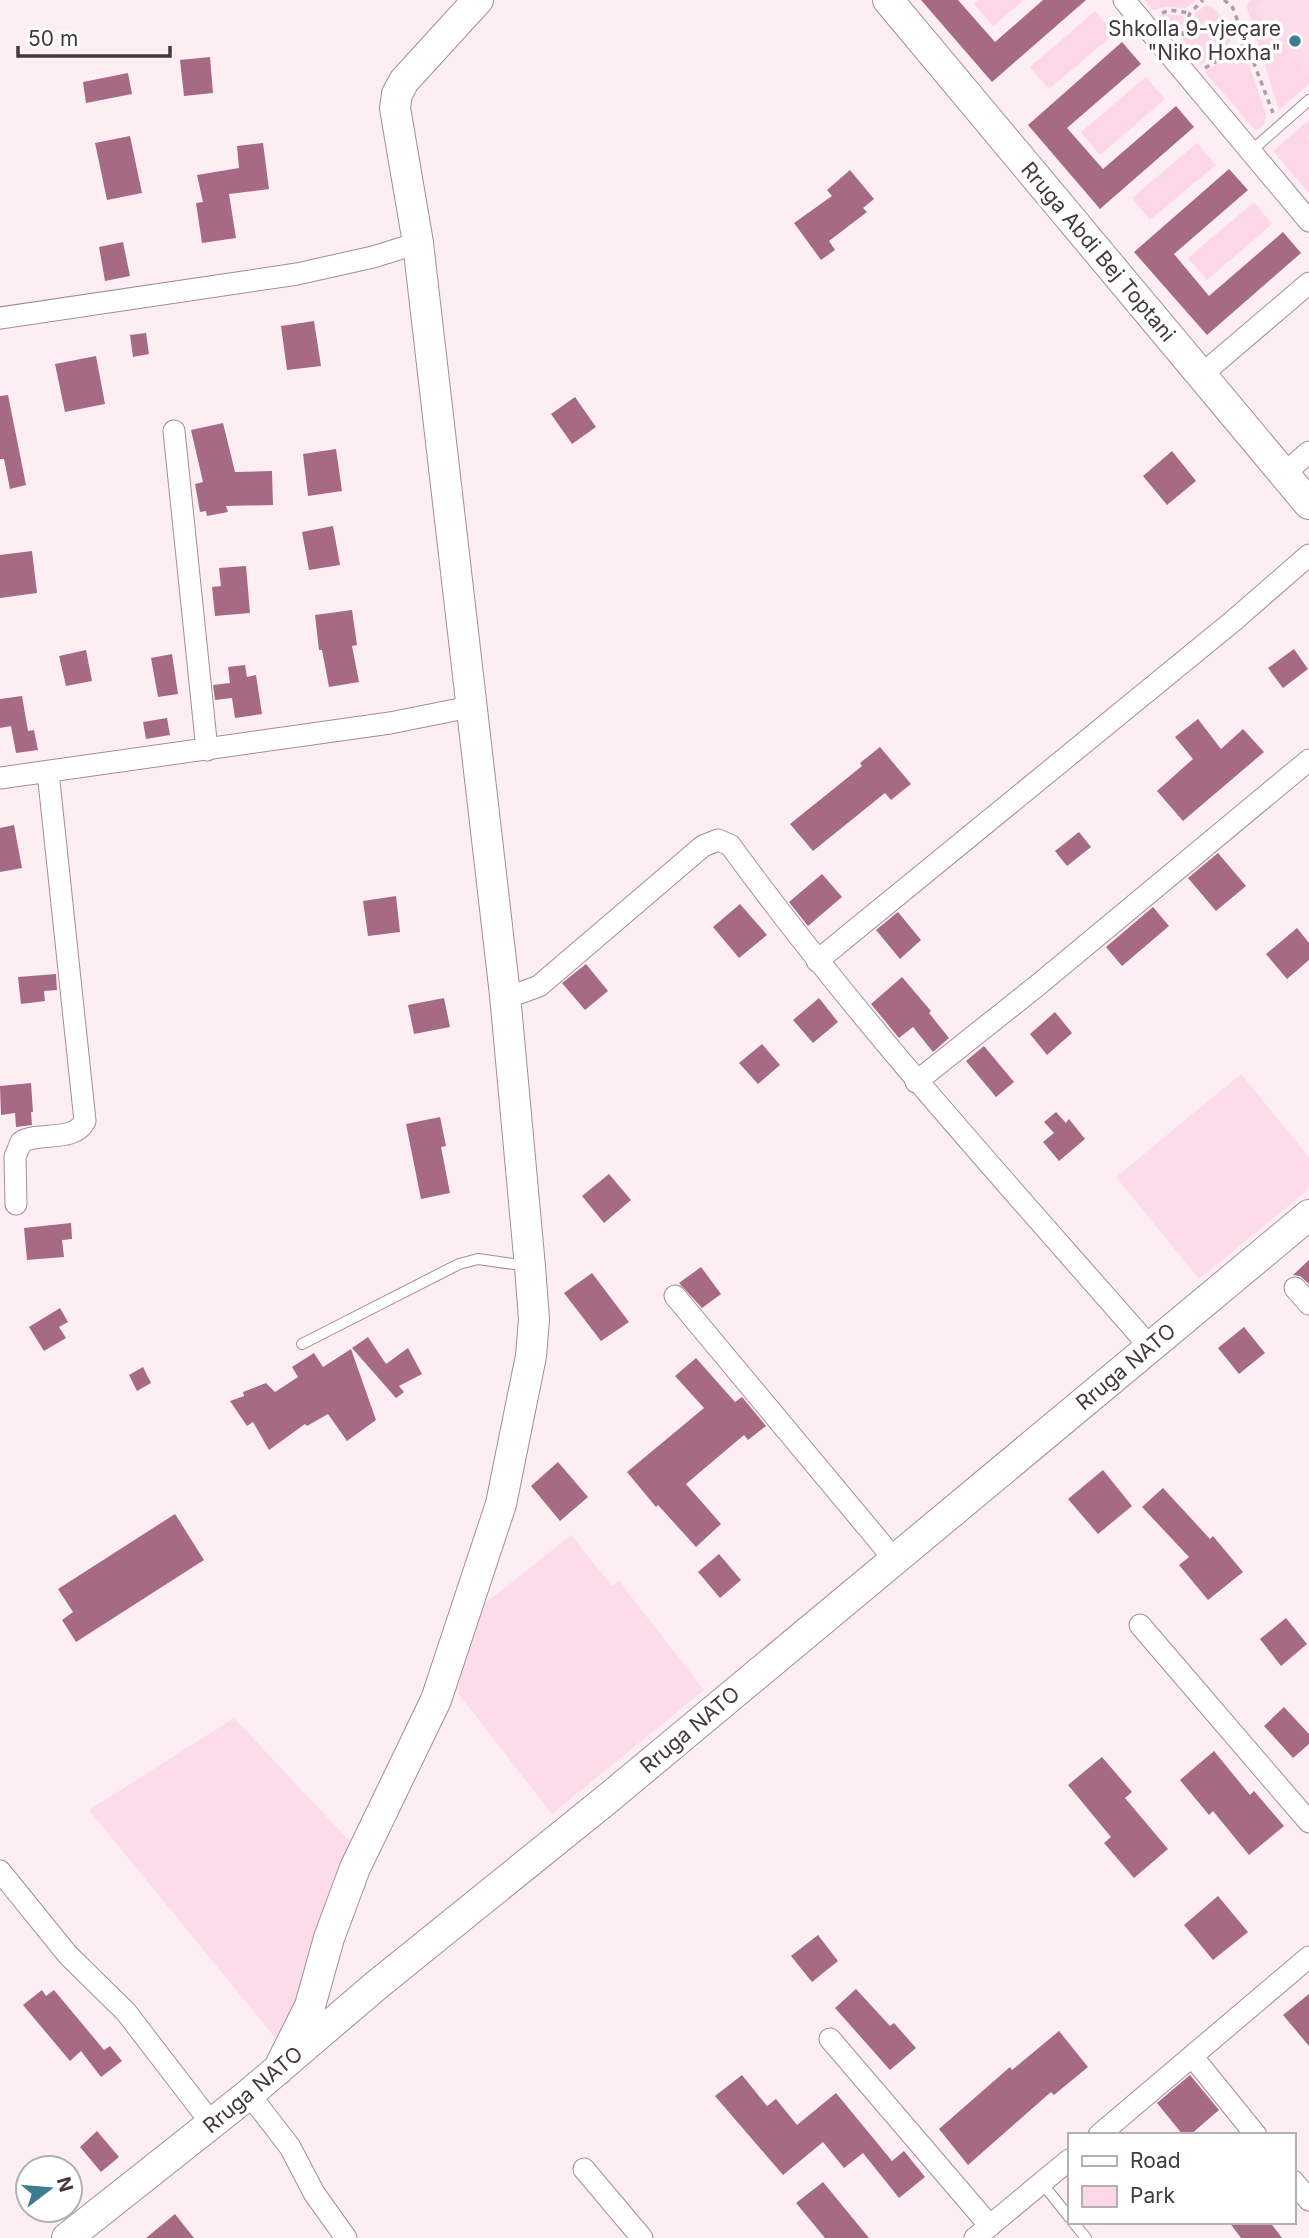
<svg xmlns="http://www.w3.org/2000/svg" width="1309" height="2238" font-family="Inter,sans-serif">
<style>
.built{fill:#fddcea}
.green{fill:#fdd7e7}
.building{fill:#a66a85}
.lines{fill:none;stroke-linecap:round;stroke-linejoin:round}
.lane-casing{stroke:#a48d96;stroke-width:12}
.street-casing{stroke:#a48d96;stroke-width:23}
.secondary-casing{stroke:#a48d96;stroke-width:32}
.path{stroke:#aea1a6;stroke-width:3.5;stroke-dasharray:5 5;stroke-linecap:butt}
.lane{stroke:#fff;stroke-width:10}
.street{stroke:#fff;stroke-width:21}
.secondary{stroke:#fff;stroke-width:30}
.poi-dot{fill:#3e7c92;stroke:#fff;stroke-width:2.5}
.labels{text-anchor:middle;stroke-width:7;stroke-linejoin:round;paint-order:stroke}
.poi-label{font-size:21px;fill:#43393d;stroke:#fff;text-anchor:end}
.street-label{font-size:21px;fill:#43393d;stroke:#fff}
</style>
<rect width="100%" height="100%" fill="#fdeef4"/>
<path class="built" d="M 1263,0 L 1309,0 L 1309,74 L 1252,9 Z
M 1241,1074 L 1309,1157 L 1309,1189 L 1199,1279 L 1116,1177 Z
M 571,1535 L 612,1586 L 619,1581 L 704,1690 L 552,1814 L 454,1688 L 478,1609 Z
M 234,1718 L 354,1846 L 296,2004 L 277,2040 L 89,1810 Z"/>
<path class="green" d="M 979,0 L 1024,0 L 993,26 L 974,4 Z
M 1145,0 L 1197,0 L 1186,8 L 1165,7 L 1153,10 Z
M 1251,0 L 1263,0 L 1253,9 L 1309,74 L 1309,84 L 1279,110 L 1246,5 Z
M 1207,5 C 1219,9 1229,27 1231,40 L 1226,48 L 1200,65 L 1181,43 L 1196,12 Z
M 1095,11 L 1114,34 L 1049,89 L 1030,67 Z
M 1167,14 L 1182,16 L 1184,20 L 1181,31 L 1176,37 L 1158,16 Z
M 1241,56 L 1248,62 L 1266,114 L 1265,123 L 1256,131 L 1205,72 L 1222,61 Z
M 1146,77 L 1165,99 L 1100,155 L 1081,132 Z
M 1309,120 L 1309,135 L 1307,138 L 1309,141 L 1309,193 L 1273,151 Z
M 1197,143 L 1216,165 L 1150,220 L 1132,198 Z
M 1254,202 L 1272,224 L 1207,280 L 1188,258 Z"/>
<path class="building" d="M 921,0 L 958,0 L 995,42 L 1043,0 L 1086,0 L 992,82 Z
M 1122,42 L 1141,64 L 1067,128 L 1103,169 L 1176,106 L 1194,127 L 1100,209 L 1028,125 Z
M 210,57 L 213,93 L 184,96 L 180,60 Z
M 128,73 L 132,94 L 86,103 L 83,82 Z
M 130,136 L 142,193 L 107,200 L 95,143 Z
M 263,143 L 269,189 L 229,194 L 236,238 L 202,243 L 196,203 L 203,202 L 197,175 L 239,168 L 237,146 Z
M 1229,169 L 1248,190 L 1174,254 L 1209,296 L 1283,232 L 1301,253 L 1207,335 L 1134,252 Z
M 850,170 L 874,199 L 863,208 L 867,212 L 829,241 L 835,250 L 821,260 L 794,223 L 832,196 L 827,190 Z
M 123,242 L 130,276 L 105,281 L 99,247 Z
M 314,321 L 321,366 L 287,370 L 281,326 Z
M 146,333 L 149,354 L 133,357 L 130,335 Z
M 96,356 L 105,404 L 65,412 L 55,364 Z
M 8,395 L 26,485 L 10,489 L 4,459 L 0,459 L 0,396 Z
M 575,397 L 596,427 L 572,444 L 551,414 Z
M 223,423 L 235,472 L 272,471 L 273,505 L 226,506 L 228,512 L 207,516 L 206,511 L 200,512 L 195,484 L 203,482 L 191,430 Z
M 336,449 L 342,491 L 308,496 L 303,454 Z
M 1172,451 L 1196,481 L 1167,505 L 1143,476 Z
M 333,526 L 340,565 L 309,570 L 302,532 Z
M 32,551 L 37,593 L 0,598 L 0,555 Z
M 246,566 L 250,613 L 215,616 L 212,587 L 221,586 L 219,568 Z
M 352,610 L 357,645 L 352,646 L 359,682 L 329,687 L 322,650 L 319,650 L 315,615 Z
M 1294,649 L 1308,669 L 1283,688 L 1268,668 Z
M 86,650 L 92,681 L 66,686 L 59,656 Z
M 172,654 L 178,694 L 158,697 L 151,658 Z
M 245,665 L 247,677 L 256,675 L 262,714 L 235,718 L 232,698 L 215,700 L 213,685 L 230,683 L 228,667 Z
M 22,696 L 28,731 L 34,730 L 38,750 L 16,753 L 11,726 L 0,728 L 0,699 Z
M 167,718 L 170,735 L 146,739 L 143,722 Z
M 1198,719 L 1221,749 L 1243,729 L 1264,752 L 1183,821 L 1157,791 L 1193,759 L 1175,737 Z
M 880,747 L 911,784 L 891,800 L 885,793 L 813,851 L 790,824 L 862,766 L 860,763 Z
M 14,825 L 22,868 L 0,872 L 0,828 Z
M 1079,832 L 1091,847 L 1067,866 L 1055,851 Z
M 1218,853 L 1246,886 L 1216,911 L 1188,878 Z
M 822,874 L 842,897 L 808,926 L 789,902 Z
M 396,896 L 400,932 L 368,936 L 363,901 Z
M 740,904 L 767,935 L 739,958 L 713,927 Z
M 1153,907 L 1169,926 L 1122,966 L 1106,947 Z
M 898,912 L 921,940 L 900,959 L 876,930 Z
M 1297,928 L 1309,943 L 1309,960 L 1287,979 L 1266,954 Z
M 586,964 L 608,991 L 585,1010 L 562,983 Z
M 56,974 L 57,990 L 44,991 L 45,1001 L 21,1004 L 18,977 Z
M 902,977 L 931,1011 L 929,1013 L 949,1038 L 933,1052 L 913,1027 L 899,1038 L 871,1004 Z
M 444,998 L 450,1027 L 414,1034 L 408,1005 Z
M 819,998 L 838,1022 L 813,1043 L 793,1020 Z
M 1055,1012 L 1072,1033 L 1047,1055 L 1030,1034 Z
M 762,1044 L 780,1065 L 758,1084 L 739,1063 Z
M 984,1046 L 1014,1082 L 996,1097 L 966,1061 Z
M 31,1083 L 33,1112 L 31,1112 L 32,1125 L 16,1127 L 15,1113 L 1,1115 L 0,1086 Z
M 1056,1112 L 1066,1123 L 1069,1119 L 1085,1139 L 1059,1161 L 1043,1142 L 1054,1133 L 1044,1122 Z
M 440,1117 L 446,1146 L 441,1147 L 450,1193 L 421,1199 L 406,1124 Z
M 609,1174 L 631,1200 L 604,1223 L 582,1196 Z
M 71,1223 L 72,1239 L 62,1240 L 64,1257 L 27,1260 L 24,1228 Z
M 1309,1260 L 1309,1284 L 1300,1276 L 1293,1275 Z
M 701,1267 L 721,1294 L 702,1308 L 679,1283 Z
M 592,1273 L 629,1322 L 601,1341 L 564,1293 Z
M 60,1308 L 68,1322 L 59,1327 L 66,1338 L 44,1351 L 29,1327 Z
M 1244,1327 L 1265,1353 L 1239,1374 L 1218,1348 Z
M 368,1337 L 386,1364 L 408,1348 L 422,1374 L 399,1386 L 404,1392 L 396,1398 L 352,1348 Z
M 351,1349 L 376,1420 L 347,1441 L 328,1414 L 307,1426 L 305,1424 L 269,1450 L 253,1422 L 247,1426 L 230,1401 L 244,1396 L 243,1392 L 266,1383 L 275,1392 L 298,1377 L 292,1367 L 314,1353 L 323,1367 Z
M 696,1358 L 735,1402 L 742,1397 L 766,1426 L 748,1440 L 744,1435 L 686,1484 L 721,1524 L 696,1547 L 658,1505 L 656,1507 L 627,1472 L 704,1408 L 675,1376 Z
M 143,1367 L 151,1383 L 137,1391 L 129,1375 Z
M 558,1462 L 588,1497 L 560,1521 L 531,1486 Z
M 1103,1470 L 1132,1506 L 1098,1534 L 1068,1499 Z
M 1163,1488 L 1210,1539 L 1213,1536 L 1243,1572 L 1208,1600 L 1179,1565 L 1189,1557 L 1142,1507 Z
M 175,1514 L 204,1560 L 76,1642 L 62,1620 L 73,1612 L 58,1589 Z
M 719,1554 L 741,1580 L 720,1598 L 698,1572 Z
M 1286,1618 L 1307,1644 L 1281,1666 L 1260,1639 Z
M 1284,1707 L 1309,1734 L 1309,1744 L 1293,1758 L 1264,1726 Z
M 1214,1751 L 1250,1795 L 1254,1791 L 1284,1826 L 1249,1855 L 1213,1811 L 1209,1815 L 1180,1780 Z
M 1102,1757 L 1132,1792 L 1125,1798 L 1168,1849 L 1134,1878 L 1104,1843 L 1111,1837 L 1068,1785 Z
M 1218,1896 L 1248,1932 L 1213,1960 L 1184,1925 Z
M 818,1935 L 838,1961 L 812,1982 L 791,1956 Z
M 856,1989 L 890,2026 L 894,2023 L 916,2048 L 890,2070 L 835,2008 Z
M 42,1990 L 46,1996 L 54,1990 L 104,2050 L 110,2046 L 122,2061 L 101,2077 L 81,2051 L 70,2061 L 23,2005 Z
M 1309,1994 L 1309,2046 L 1283,2015 Z
M 1059,2031 L 1088,2067 L 1054,2095 L 1051,2092 L 968,2165 L 939,2129 L 1010,2067 L 1012,2070 Z
M 742,2075 L 767,2106 L 776,2099 L 797,2125 L 836,2093 L 892,2161 L 904,2151 L 925,2177 L 899,2198 L 863,2153 L 844,2168 L 823,2142 L 783,2175 L 715,2096 Z
M 1190,2075 L 1219,2110 L 1190,2135 L 1183,2135 L 1157,2103 Z
M 97,2131 L 119,2157 L 101,2172 L 80,2147 Z
M 823,2182 L 869,2238 L 825,2238 L 796,2203 Z
M 175,2214 L 194,2238 L 146,2238 Z
M 1229,2222 L 1270,2222 L 1282,2238 L 1241,2238 Z"/>
<g class="lines">
<g class="lane-casing">
<path id="lane" d="M 1251,151 L 1309,100
M 302,1344 L 459,1264 L 478,1259 L 527,1266
M 1042,2183 L 1069,2217
M 1073,2222 L 1086,2238"/>
</g>
<g class="street-casing">
<path id="street" d="M 1124,0 L 1309,221
M 0,318 L 297,274 L 373,257 L 418,243
M 1200,376 L 1309,283
M 174,431 L 207,750
M 1284,474 L 1309,452
M 0,778 L 390,723 L 470,707
M 817,961 L 1232,622 L 1309,555
M 505,995 L 520,993 L 539,986 L 703,846 L 718,840 L 730,845 C 859,1022 1006,1182 1150,1347
M 916,1082 L 1038,985 L 1309,760
M 16,1204 L 15,1157 L 21,1142 C 40,1131 74,1143 85,1121 L 48,772
M 1295,1288 L 1309,1304
M 675,1296 L 894,1559
M 1140,1625 L 1309,1822
M 0,1871 L 68,1955 L 126,2012 L 212,2124
M 830,2039 L 990,2226
M 1192,2056 L 1256,2135
M 249,2094 L 290,2147 L 314,2193 L 346,2238
M 1099,2135 L 1309,1957
M 584,2169 L 642,2238
M 1293,2181 L 1309,2200
M 975,2238 L 1069,2160"/>
</g>
<g class="secondary-casing">
<path id="secondary" d="M 888,0 L 1309,504
M 278,2070 L 310,2006 L 329,1938 L 355,1868 L 436,1700 L 501,1504 L 531,1356 L 534,1319 L 530,1267 L 505,995 L 418,243 L 395,108 L 397,94 L 404,81 L 478,0
M 67,2238 L 249,2094 L 378,1984 L 606,1800 L 1309,1215"/>
</g>
<path class="path" d="M 1224,0 L 1232,6 L 1273,113
M 1162,13 L 1170,10 L 1190,13
M 1182,36 L 1190,13 L 1203,0
M 1205,68 L 1246,44"/>
<use href="#lane" class="lane"/>
<use href="#street" class="street"/>
<use href="#secondary" class="secondary"/>
</g>
<circle class="poi-dot" cx="1295" cy="41" r="7"/>
<g class="labels">
<g class="poi-label">
<text x="1281" y="36">Shkolla 9-vjeçare<tspan x="1281" dy="24">"Niko Hoxha"</tspan></text>
</g>
<g class="street-label">
<text transform="translate(1098 252) rotate(50)" y="7">Rruga Abdi Bej Toptani</text>
<text transform="translate(1126 1367) rotate(-40)" y="7">Rruga NATO</text>
<text transform="translate(690 1730) rotate(-40)" y="7">Rruga NATO</text>
<text transform="translate(253 2090) rotate(-40)" y="7">Rruga NATO</text>
</g>
</g>
<rect x="1068" y="2133" width="228" height="91" fill="#ffffff" stroke="#b4b0b1" stroke-width="2"/>
<rect x="1082" y="2156" width="35" height="10" fill="#ffffff" stroke="#b4b0b1" stroke-width="2"/>
<text x="1130" y="2168" font-size="21" fill="#43393d">Road</text>
<rect x="1082" y="2186" width="35" height="21" fill="#fdd7e7" stroke="#b4b0b1" stroke-width="2"/>
<text x="1130" y="2203" font-size="21" fill="#43393d">Park</text>
<g transform="translate(49 2189) rotate(74)"><circle r="33" fill="#ffffff" stroke="#b4b0b1" stroke-width="2"/>
<path d="M0-5L12 26L0 18L-12 26Z" fill="#3e7c92"/>
<text y="-10" font-size="19" font-weight="bold" text-anchor="middle" fill="#43393d">N</text>
</g>
<path d="M18 46v10h152v-10" fill="none" stroke="#43393d" stroke-width="3.5"/>
<text x="28" y="46" font-size="21" fill="#43393d" stroke="#ffffff" stroke-width="5" paint-order="stroke">50 m</text>
</svg>
